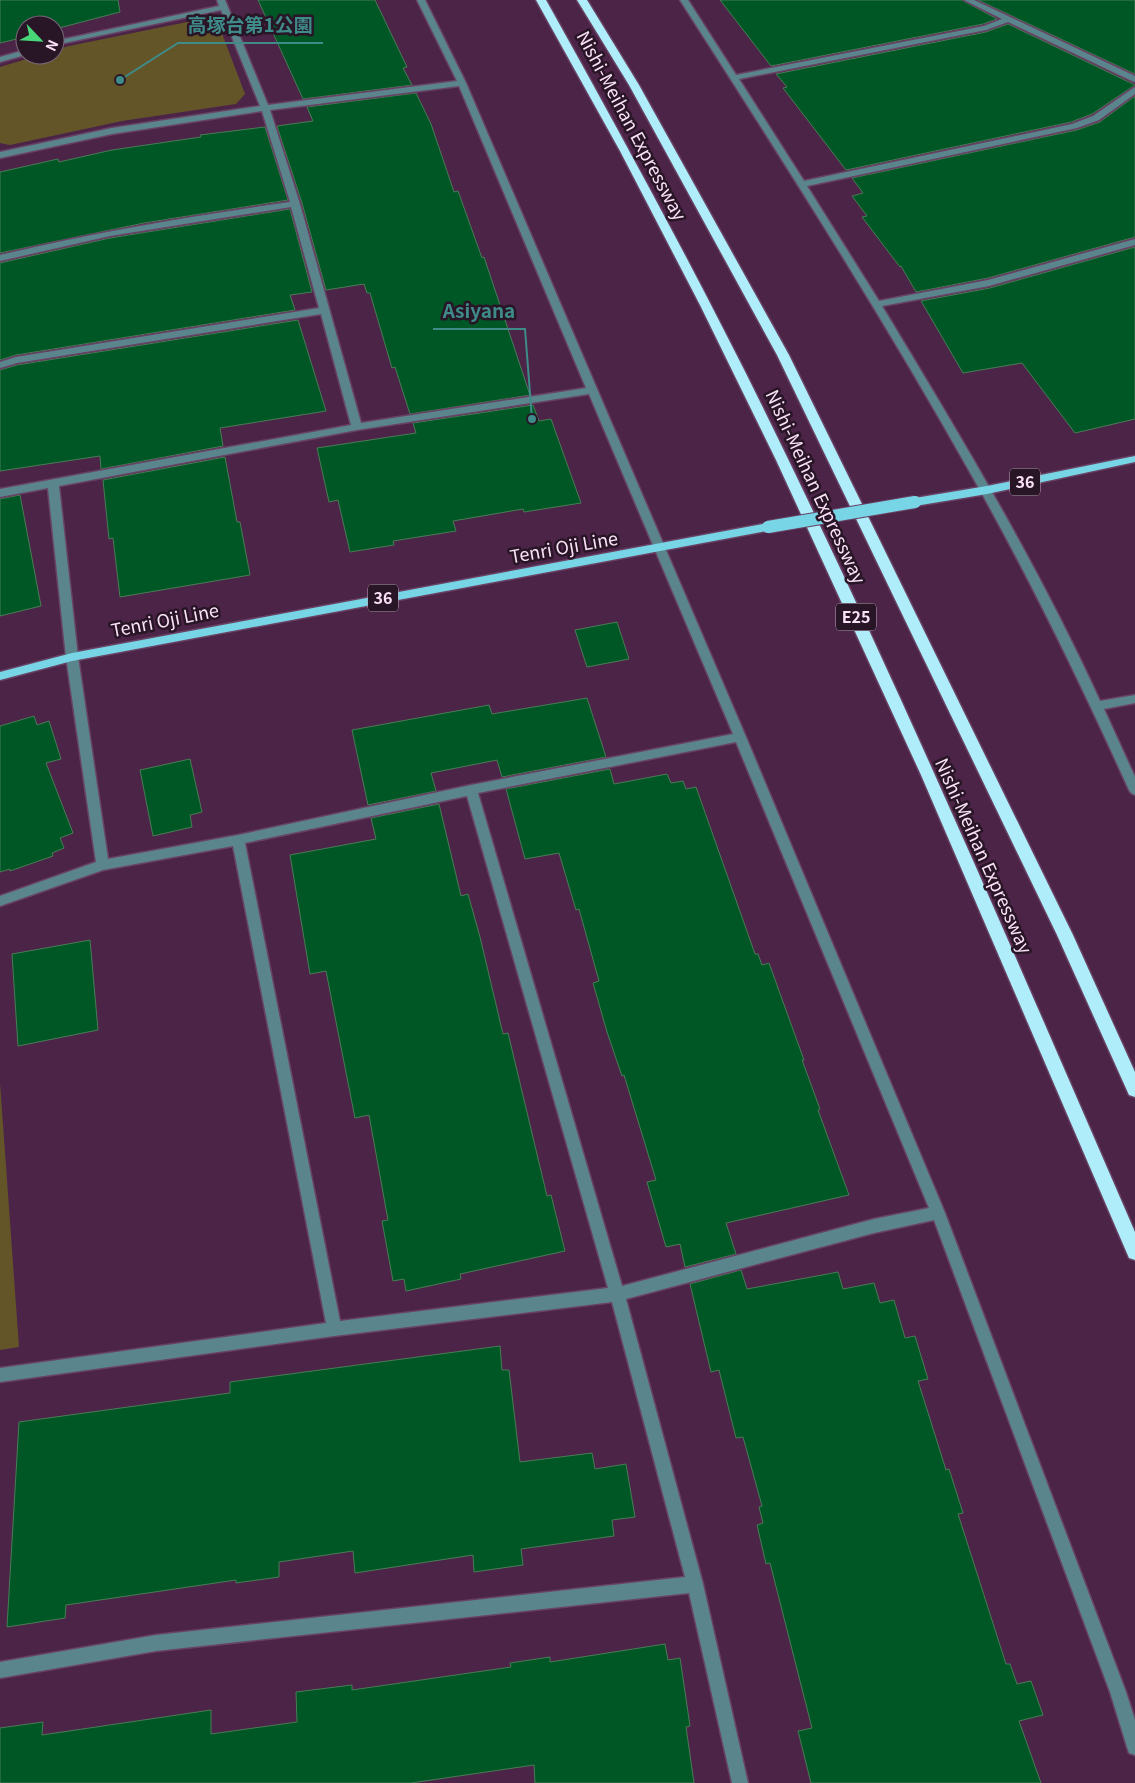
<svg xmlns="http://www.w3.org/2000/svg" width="1135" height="1783" font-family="Georgia,'Noto Sans JP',serif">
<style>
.green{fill:#645528}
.building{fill:#005726;stroke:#497c56}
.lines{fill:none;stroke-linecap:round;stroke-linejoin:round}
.minor-casing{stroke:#684264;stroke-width:3}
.major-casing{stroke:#684264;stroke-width:3}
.highway-casing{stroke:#684264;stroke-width:3}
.minor{fill:#5b858d;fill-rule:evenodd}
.major{fill:#78d5e6;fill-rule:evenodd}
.highway{fill:#aeedf9;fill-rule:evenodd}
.major-bridge-casing{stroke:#684264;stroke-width:14;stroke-linecap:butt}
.major-bridge{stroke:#78d5e6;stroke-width:12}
.labels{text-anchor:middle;stroke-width:5;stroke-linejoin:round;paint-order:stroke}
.shield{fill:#281526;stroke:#bca4b8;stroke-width:1}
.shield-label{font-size:16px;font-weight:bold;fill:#fbe1f7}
.street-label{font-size:18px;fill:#fbe1f7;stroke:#281526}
.leader{fill:none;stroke:#3e8b89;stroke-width:2}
.callout-dot{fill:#3e8b89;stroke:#281526;stroke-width:2}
.callout-label{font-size:19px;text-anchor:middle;font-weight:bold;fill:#3e8b89;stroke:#281526;stroke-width:5;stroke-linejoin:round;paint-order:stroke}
</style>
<rect width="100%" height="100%" fill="#4c2448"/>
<path class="green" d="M 202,19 L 218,23 L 245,94 L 236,104 L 122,121 L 10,145 L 0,143 L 0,67 L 40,55 L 55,55 L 55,50 L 69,46 Z
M 0,1083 L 19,1347 L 0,1350 Z"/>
<path class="building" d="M 0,0 L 118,0 L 120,12 L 55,29 L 55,25 L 25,25 L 25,37 L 0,43 Z
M 258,0 L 375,0 L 407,67 L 403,68 L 412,85 L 303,99 Z
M 720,0 L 962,0 L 997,19 L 983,24 L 771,66 Z
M 978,0 L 1135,0 L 1135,74 Z
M 1008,24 L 1135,85 L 1092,114 L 1071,122 L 846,170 L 783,88 L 787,87 L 776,74 L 986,32 Z
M 416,93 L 431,124 L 454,192 L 458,191 L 482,258 L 484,257 L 530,395 L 410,414 L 395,367 L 392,368 L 370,293 L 367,293 L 364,284 L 326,290 L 302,203 L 277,126 L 313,121 L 307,107 Z
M 1135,96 L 1135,237 L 988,278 L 916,292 L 901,266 L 900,267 L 862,217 L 867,216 L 852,196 L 863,193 L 852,178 L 1077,130 L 1100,122 Z
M 265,127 L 288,200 L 144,223 L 0,253 L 0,172 L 58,159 L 59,162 L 112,150 L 201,137 L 200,135 Z
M 290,209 L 312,292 L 290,295 L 295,310 L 16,355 L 0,360 L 0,263 L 110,238 Z
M 1135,247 L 1135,419 L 1075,433 L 1022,363 L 963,373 L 921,301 L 990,288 Z
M 298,320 L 326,411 L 220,428 L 223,446 L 101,469 L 100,456 L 0,471 L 0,370 L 17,365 Z
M 533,405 L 539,421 L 551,419 L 581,503 L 524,512 L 523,509 L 453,521 L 456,531 L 393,541 L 394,545 L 350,552 L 338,500 L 329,502 L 317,448 L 416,433 L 413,423 Z
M 225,457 L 237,522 L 240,522 L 250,575 L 120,597 L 113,538 L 109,539 L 103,480 Z
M 20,495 L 41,606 L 0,616 L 0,499 Z
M 617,622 L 629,659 L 587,667 L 575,630 Z
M 587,698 L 606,757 L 502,777 L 497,760 L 431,773 L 436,791 L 368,805 L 352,730 L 489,705 L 492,714 Z
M 34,716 L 37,725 L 49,721 L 61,759 L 46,763 L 73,833 L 60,838 L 64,848 L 52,853 L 53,856 L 10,871 L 10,869 L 0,872 L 0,726 Z
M 190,759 L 202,812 L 190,815 L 192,827 L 153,836 L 140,770 Z
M 610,769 L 614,784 L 667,774 L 671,783 L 683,781 L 686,789 L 696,787 L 755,954 L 758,954 L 762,965 L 769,963 L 804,1060 L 802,1060 L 820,1109 L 818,1110 L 849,1195 L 726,1223 L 736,1254 L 685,1267 L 680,1244 L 666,1247 L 647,1182 L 656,1180 L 624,1075 L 622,1076 L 607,1032 L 593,983 L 599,981 L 579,909 L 576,910 L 559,853 L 525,859 L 506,789 Z
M 439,804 L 461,896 L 468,894 L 480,937 L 503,1034 L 508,1033 L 547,1196 L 551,1195 L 565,1251 L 460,1274 L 461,1279 L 406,1291 L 404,1279 L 393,1281 L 382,1221 L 388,1220 L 369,1115 L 355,1118 L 326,971 L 310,974 L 290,855 L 376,839 L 371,818 Z
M 90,940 L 98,1030 L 18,1046 L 12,954 Z
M 741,1270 L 747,1289 L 838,1272 L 843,1289 L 874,1283 L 880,1303 L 894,1300 L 905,1338 L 915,1336 L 928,1379 L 918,1381 L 946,1470 L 949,1469 L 963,1513 L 958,1514 L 1006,1664 L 1010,1664 L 1017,1684 L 1031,1681 L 1043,1715 L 1019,1721 L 1041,1783 L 811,1783 L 798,1731 L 812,1728 L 770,1563 L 766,1564 L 757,1525 L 763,1523 L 759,1507 L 762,1506 L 743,1437 L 736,1438 L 719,1370 L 711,1372 L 690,1284 Z
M 500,1346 L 502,1370 L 509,1370 L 520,1462 L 592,1453 L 595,1469 L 626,1464 L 635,1517 L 612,1520 L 614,1536 L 521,1549 L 523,1565 L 474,1572 L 473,1555 L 355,1573 L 353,1551 L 279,1562 L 279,1577 L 236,1583 L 236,1580 L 66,1605 L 65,1618 L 7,1627 L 19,1422 L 230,1393 L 230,1382 Z
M 665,1644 L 668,1660 L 680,1658 L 690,1726 L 686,1727 L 694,1783 L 535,1783 L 534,1765 L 411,1783 L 0,1783 L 0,1728 L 43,1722 L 42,1735 L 211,1710 L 211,1734 L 297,1722 L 296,1692 L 352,1685 L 352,1690 L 511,1667 L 510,1663 L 550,1657 L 550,1662 Z"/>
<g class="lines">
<g class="minor-casing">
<path id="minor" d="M 217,0 L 225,0 L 268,105 L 457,81 L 417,0 L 425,0 L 466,83 L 746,737 L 945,1213 L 1126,1692 L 1135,1720 L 1135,1755 L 1129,1753 L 1127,1747 L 1110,1692 L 934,1220 L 874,1233 L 626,1299 L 703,1584 L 748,1783 L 732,1783 L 689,1593 L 156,1651 L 0,1678 L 0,1662 L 156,1635 L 685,1577 L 612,1302 L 334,1336 L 0,1382 L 0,1368 L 326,1323 L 233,846 L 103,870 L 0,906 L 0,896 L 96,862 L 66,657 L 48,488 L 0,497 L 0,489 L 351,425 L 321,314 L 17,363 L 0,368 L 0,362 L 16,357 L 319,308 L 291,207 L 110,236 L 0,261 L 0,255 C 96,232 192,216 290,202 L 262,111 L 112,134 L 0,158 L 0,152 L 112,128 L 260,106 L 221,10 L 55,45 L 55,41 L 219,6 ZM 459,86 L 586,388 L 361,423 L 300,204 L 270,110 ZM 589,394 L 733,734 L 471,785 L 238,835 L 108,859 L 78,657 L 59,486 L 357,430 ZM 736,742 L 929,1208 L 874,1219 L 622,1286 L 478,793 ZM 467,796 L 608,1288 L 340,1321 L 245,843 Z
M 680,0 L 688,0 L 736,75 L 984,26 L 1002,19 L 964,0 L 974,0 L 1135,76 L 1135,82 L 1132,81 L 1008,22 L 986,30 L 739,79 L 804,181 L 1072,124 L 1093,116 L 1135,87 L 1135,94 L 1099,120 L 1077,128 L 807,186 L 879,301 L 988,280 L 1135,239 L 1135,245 L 989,286 L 882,306 C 960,435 1038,565 1100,701 L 1135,695 L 1135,703 L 1104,709 L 1135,777 L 1135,795 L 1131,793 L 1129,790 C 1082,686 1032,583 976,483 C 884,318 782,159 680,0 Z
M 25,50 L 25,55 L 0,62 L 0,57 Z"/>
</g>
<g class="major-casing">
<path id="major" d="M 1135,456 L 1135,462 L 987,494 L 915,506 L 910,502 L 915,498 L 987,486 Z
M 768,523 L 772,524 L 773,527 L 772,530 L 72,661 L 0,680 L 0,672 L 72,653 Z"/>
</g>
<g class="highway-casing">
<path id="highway" d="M 536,0 L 546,0 C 631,152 714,305 789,461 C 912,715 1023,974 1135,1232 L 1135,1260 L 1129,1258 L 921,775 L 776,460 L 700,305 L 620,151 Z
M 577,0 L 587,0 L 639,85 L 789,355 L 1073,935 L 1135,1072 L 1135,1097 L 1129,1095 L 1057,935 L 777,355 L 629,85 Z"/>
</g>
<use href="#minor" class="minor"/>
<use href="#major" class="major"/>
<use href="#highway" class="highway"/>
<g class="major-bridge-casing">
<path id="major-bridge" d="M 768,527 L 915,502"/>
</g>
<use href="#major-bridge" class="major-bridge"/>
</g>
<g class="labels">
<g class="shield">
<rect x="1010" y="468.5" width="30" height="27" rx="4"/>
<rect x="368" y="584.5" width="30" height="27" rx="4"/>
<rect x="836" y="603.5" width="40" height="27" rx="4"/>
</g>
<g class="shield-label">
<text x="1025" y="488">36</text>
<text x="383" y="604">36</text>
<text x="856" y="623">E25</text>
</g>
<g class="street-label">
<text transform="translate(631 126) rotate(62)" y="6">Nishi-Meihan Expressway</text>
<text transform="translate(815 487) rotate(65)" y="6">Nishi-Meihan Expressway</text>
<text transform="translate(564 548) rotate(-10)" y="6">Tenri Oji Line</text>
<text transform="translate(165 621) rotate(-11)" y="6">Tenri Oji Line</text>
<text transform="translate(983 856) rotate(66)" y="6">Nishi-Meihan Expressway</text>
</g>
</g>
<path class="leader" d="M120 80L178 43H323M532 419L525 329H433"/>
<g class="callout-dot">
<circle cx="120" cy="80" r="5"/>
<circle cx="532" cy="419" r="5"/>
</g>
<g class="callout-label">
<text x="250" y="32">高塚台第1公園</text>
<text x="479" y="318">Asiyana</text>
</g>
<g transform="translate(40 40) rotate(115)"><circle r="24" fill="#281526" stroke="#7c677a"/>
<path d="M0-4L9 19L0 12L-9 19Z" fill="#48d778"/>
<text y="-8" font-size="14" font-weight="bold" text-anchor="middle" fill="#fbe1f7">N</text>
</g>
</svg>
